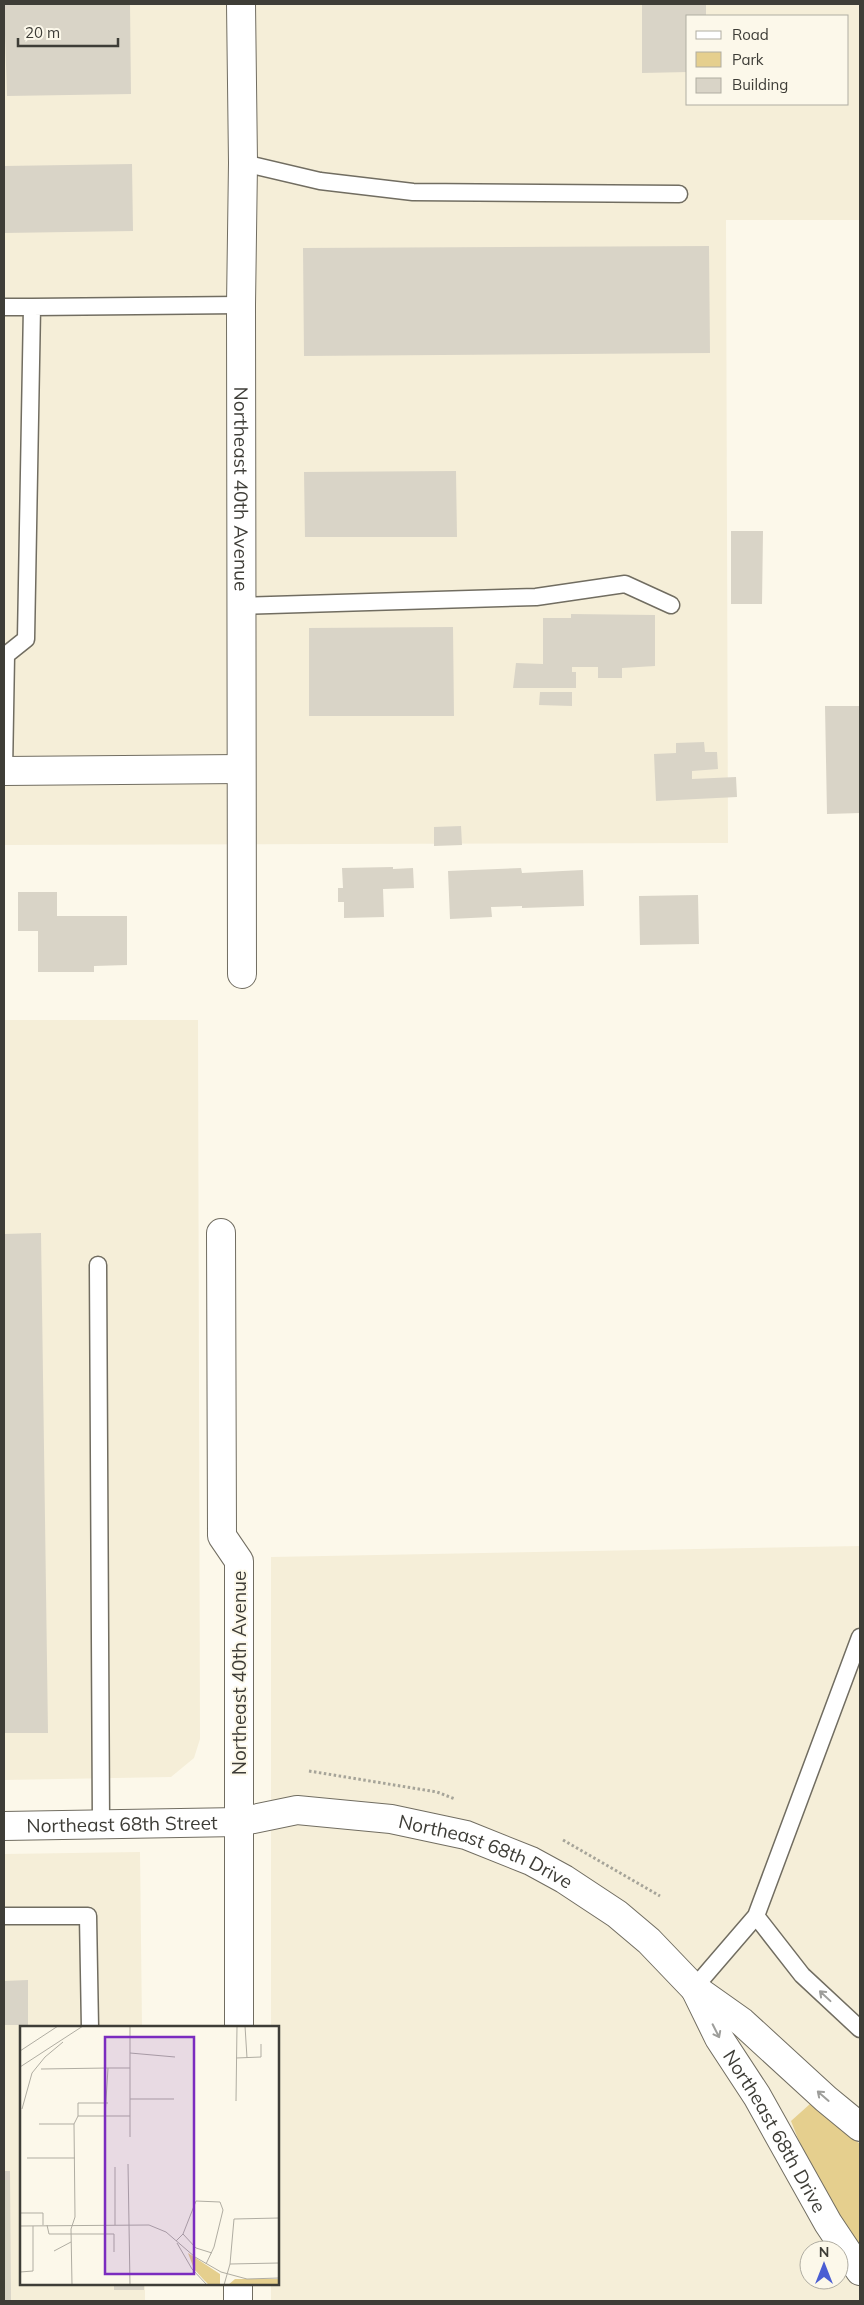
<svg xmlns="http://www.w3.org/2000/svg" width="864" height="2305" font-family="Mulish,sans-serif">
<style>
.built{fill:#f5eed8;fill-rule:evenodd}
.green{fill:#e5cf8e}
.building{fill:#d9d4c7}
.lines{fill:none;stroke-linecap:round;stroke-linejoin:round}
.lane-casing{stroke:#716d61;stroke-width:19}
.street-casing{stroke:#716d61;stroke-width:30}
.secondary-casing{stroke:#716d61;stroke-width:30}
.path{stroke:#a6a499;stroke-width:3;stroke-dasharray:2.5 2.5;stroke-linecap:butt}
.lane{stroke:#fff;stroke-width:16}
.street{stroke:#fff;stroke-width:28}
.secondary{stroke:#fff;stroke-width:28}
.oneway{stroke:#9e9e9b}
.labels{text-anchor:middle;stroke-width:4;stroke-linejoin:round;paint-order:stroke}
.street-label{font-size:19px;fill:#3e3d37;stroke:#fcf8ea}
.inset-road{fill:none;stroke:#b0ada2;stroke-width:1}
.view{fill:#7b2cbf;fill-opacity:0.15;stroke:#7b2cbf;stroke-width:2.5}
.inset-edge{fill:none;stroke:#3e3d37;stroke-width:2.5}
</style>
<rect width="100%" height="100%" fill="#fcf8ea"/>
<path class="built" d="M 4,4 L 860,4 L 860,220 L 726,220 L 728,843 L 4,845 ZM 688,16 L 848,16 L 848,104 L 688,104 Z
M 4,1020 L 198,1020 L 200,1739 L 194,1758 L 171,1777 L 4,1780 Z
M 860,1546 L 860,2301 L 271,2301 L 271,2284 L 278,2284 L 278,2028 L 271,2027 L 271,1557 ZM 809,2250 L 839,2250 L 839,2280 L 809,2280 Z
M 140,1852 L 142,2027 L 21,2028 L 21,2284 L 145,2284 L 145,2301 L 4,2301 L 4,1854 Z"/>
<path class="green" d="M 810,2104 L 860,2144 L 860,2250 C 833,2210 808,2167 791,2121 Z"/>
<path class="building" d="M 4,4 L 130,4 L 131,94 L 7,96 Z
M 642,4 L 706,4 L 706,16 L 688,16 L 688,72 L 642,73 Z
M 132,164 L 133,231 L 4,233 L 4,166 Z
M 709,246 L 710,353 L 304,356 L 303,248 Z
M 456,471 L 457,537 L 305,537 L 304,472 Z
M 731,531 L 763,531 L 762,604 L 731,604 Z
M 571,614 L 655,615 L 655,666 L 622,668 L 622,678 L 598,678 L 598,667 L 572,667 L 572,672 L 576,672 L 576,688 L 513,688 L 516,663 L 543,664 L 543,618 L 571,618 Z
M 453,627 L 454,716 L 309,716 L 309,628 Z
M 540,692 L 572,692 L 572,706 L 539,705 Z
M 825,706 L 860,706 L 860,813 L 827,814 Z
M 704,742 L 705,752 L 717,752 L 718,769 L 692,771 L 692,779 L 736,777 L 737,797 L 656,801 L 654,754 L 676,753 L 676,743 Z
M 461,826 L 462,845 L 434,846 L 434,827 Z
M 393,867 L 393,869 L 413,868 L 414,888 L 383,889 L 384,917 L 344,918 L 344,902 L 338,902 L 338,888 L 343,888 L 342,868 Z
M 521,868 L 522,873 L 583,870 L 584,906 L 522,908 L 522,906 L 491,907 L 492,917 L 450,919 L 448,871 Z
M 18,892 L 57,892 L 57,916 L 127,916 L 127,965 L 94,966 L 94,972 L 38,972 L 38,931 L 18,931 Z
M 698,895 L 699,944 L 640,945 L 639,896 Z
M 41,1233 L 48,1733 L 4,1733 L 4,1234 Z
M 28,1980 L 28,2025 L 4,2025 L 4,1981 Z
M 4,2171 L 10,2171 L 11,2301 L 4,2301 Z
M 114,2284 L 144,2284 L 144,2290 L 114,2290 Z"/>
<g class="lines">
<g class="lane-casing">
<path id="lane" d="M 243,163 L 320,181 L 413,192 L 679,194
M 4,307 L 32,307
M 241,606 L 536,597 L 625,584 L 671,605
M 4,771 L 6,655 L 26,639 L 32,307 L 241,305
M 98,1265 L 101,1824
M 4,1916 L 88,1916 L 90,2028
M 756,1916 L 802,1975 L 860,2029
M 694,1988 L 756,1916 L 860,1637"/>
</g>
<g class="street-casing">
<g id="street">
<path id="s1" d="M 241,4 L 243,163 L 241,305 L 242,974"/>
<path d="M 4,771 L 241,769"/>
<path d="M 221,1233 L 222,1536 L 239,1561 L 239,2028"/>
<path d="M 238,2301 L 238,2284"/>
</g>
</g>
<g class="secondary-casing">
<g id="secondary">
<path id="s2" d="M 4,1826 L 239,1822 L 297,1810 L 391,1819 L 466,1835 L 531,1861 L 564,1879 L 617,1914 L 649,1941 L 694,1988 L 742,2022 L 826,2099 L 860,2127"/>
<path id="s3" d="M 696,1991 L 719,2038 L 757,2096 L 828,2223 L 860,2271"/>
</g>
</g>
<path class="path" d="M 309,1771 L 437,1792 L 455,1799
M 563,1840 L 660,1896"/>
<use href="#lane" class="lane"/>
<use href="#street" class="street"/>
<use href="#secondary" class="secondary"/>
</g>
<defs><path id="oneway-shaft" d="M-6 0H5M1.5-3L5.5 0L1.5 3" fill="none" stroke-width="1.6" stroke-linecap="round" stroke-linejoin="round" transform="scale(1.25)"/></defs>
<g class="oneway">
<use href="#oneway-shaft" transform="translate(825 1996) rotate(-137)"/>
<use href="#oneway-shaft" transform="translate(716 2031) rotate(63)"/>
<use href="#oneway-shaft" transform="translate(823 2096) rotate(-139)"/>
</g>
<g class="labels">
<g class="street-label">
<text dy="7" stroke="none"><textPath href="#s1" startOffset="485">Northeast 40th Avenue</textPath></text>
<text transform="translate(239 1673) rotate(-90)" y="7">Northeast 40th Avenue</text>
<text dy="7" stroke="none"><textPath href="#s2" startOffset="118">Northeast 68th Street</textPath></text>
<text dy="7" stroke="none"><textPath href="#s2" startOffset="489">Northeast 68th Drive</textPath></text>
<text dy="7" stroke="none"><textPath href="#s3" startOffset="161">Northeast 68th Drive</textPath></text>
</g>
</g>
<g transform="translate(20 2026)">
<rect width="259" height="259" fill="#fcf8ea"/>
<path d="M 168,227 L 200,248 L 200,259 L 189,259 L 183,253 L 174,243 ZM 215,253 L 259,253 L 259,259 L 208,259 Z" fill="#e5cf8e"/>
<path class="inset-road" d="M 110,0 L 110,111M 225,0 L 227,32M 0,25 L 38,0M 110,27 L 155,31M 216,32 L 241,31 L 241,18M 0,41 L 63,0M 21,43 L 88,42M 110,73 L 154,73M 216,75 L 217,0M 2,83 L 12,47 L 25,31 L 43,16M 58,90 L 110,90M 85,90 L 88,42 L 110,42M 19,98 L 54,98M 7,132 L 55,132M 108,138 L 110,259M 95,141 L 95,199M 0,187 L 23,187 L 23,199M 27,199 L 29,208 L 94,208 L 94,226M 0,200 L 129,199 L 146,206 L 175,231 L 201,246 L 227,253 L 259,252M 163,208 L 176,222 L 192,227M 156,215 L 163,208 L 176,175 L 200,176 L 203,184 L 194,221 L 186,238M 157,217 L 172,243 L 187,259M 34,225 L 51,216M 210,238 L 259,237M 0,246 L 13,245 L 13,200M 52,259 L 51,203 L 55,191 L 54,98 L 58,90 L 58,77 L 88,77M 204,259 L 210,238 L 214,193 L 259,192"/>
<path class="view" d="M 85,11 L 174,11 L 174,248 L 85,248 Z"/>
<rect width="259" height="259" class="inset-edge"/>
</g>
<rect width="864" height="2305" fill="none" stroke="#3e3d37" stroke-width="10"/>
<rect x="686" y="15" width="162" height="90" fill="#fcf8ea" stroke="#b0ada2"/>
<rect x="696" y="31" width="25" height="8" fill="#ffffff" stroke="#b0ada2"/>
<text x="732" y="40" font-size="15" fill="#3e3d37">Road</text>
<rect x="696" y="52" width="25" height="15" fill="#e5cf8e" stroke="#b0ada2"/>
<text x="732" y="65" font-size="15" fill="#3e3d37">Park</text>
<rect x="696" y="78" width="25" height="15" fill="#d9d4c7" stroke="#b0ada2"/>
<text x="732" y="90" font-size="15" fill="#3e3d37">Building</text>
<g transform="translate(824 2265)"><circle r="24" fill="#fcf8ea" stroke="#b0ada2"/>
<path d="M0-4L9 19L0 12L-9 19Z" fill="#4b5ed3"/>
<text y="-8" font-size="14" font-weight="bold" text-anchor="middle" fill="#3e3d37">N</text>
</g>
<path d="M18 38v8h100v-8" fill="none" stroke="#3e3d37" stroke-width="2.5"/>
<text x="25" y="38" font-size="15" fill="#3e3d37" stroke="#fcf8ea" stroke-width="4" paint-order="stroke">20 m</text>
</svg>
